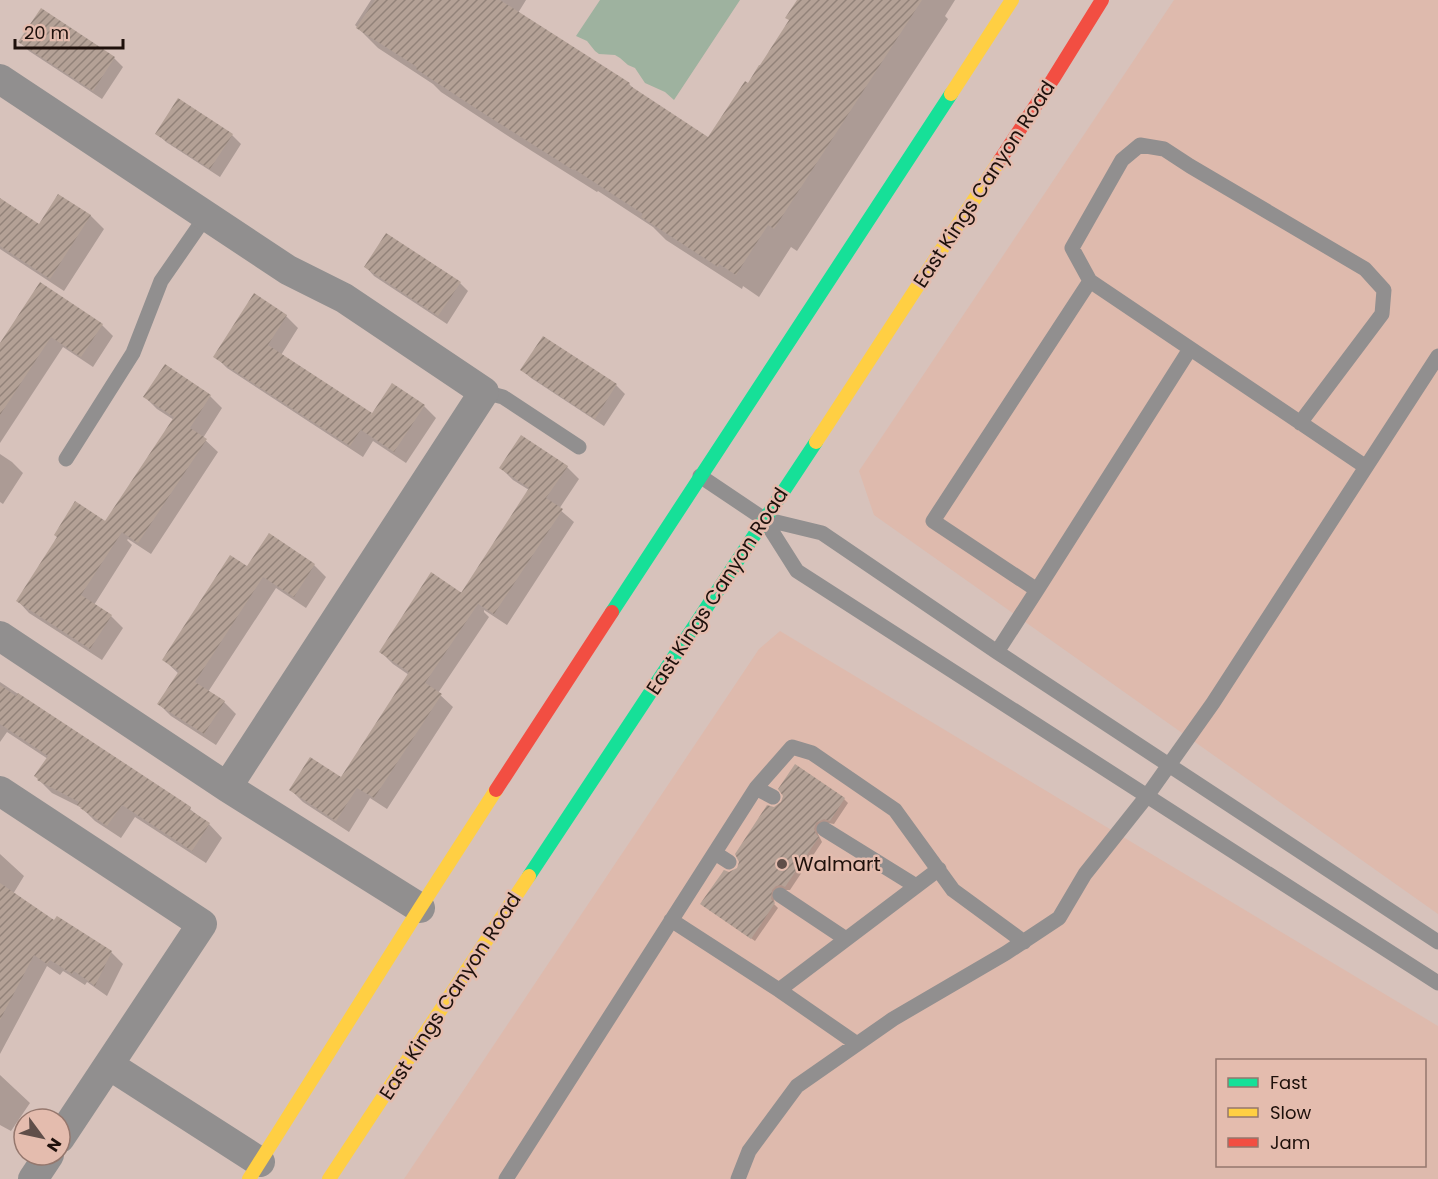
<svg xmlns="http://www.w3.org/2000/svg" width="1438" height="1179" font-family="Poppins,sans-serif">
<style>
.built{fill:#debaad;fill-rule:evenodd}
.grass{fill:#9eb29f}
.shadow{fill:#0003}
.building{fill:url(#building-hatch)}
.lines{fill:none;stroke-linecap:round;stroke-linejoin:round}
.lane{stroke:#918f8f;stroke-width:15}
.street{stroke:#918f8f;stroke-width:30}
.fast{stroke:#16e098;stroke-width:14}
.slow{stroke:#ffcf43;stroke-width:14}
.jam{stroke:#f24e42;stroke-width:14}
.poi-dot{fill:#5f4e49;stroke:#e4bcae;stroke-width:2}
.labels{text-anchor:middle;stroke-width:5;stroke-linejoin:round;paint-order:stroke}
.street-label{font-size:20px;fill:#1e100b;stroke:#e4bcae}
.poi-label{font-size:20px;fill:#1e100b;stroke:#e4bcae;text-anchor:start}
</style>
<defs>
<pattern id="building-hatch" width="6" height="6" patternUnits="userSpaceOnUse" patternTransform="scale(1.5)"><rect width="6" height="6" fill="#b4a196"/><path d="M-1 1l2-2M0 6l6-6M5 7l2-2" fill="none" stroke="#928279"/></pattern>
</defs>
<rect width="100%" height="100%" fill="#d7c2bb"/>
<path class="built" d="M 1174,0 L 1438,0 L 1438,914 L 874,515 L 859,471 Z
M 780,631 L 1438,1026 L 1438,1179 L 404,1179 L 759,649 ZM 1218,1060 L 1424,1060 L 1424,1166 L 1218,1166 Z"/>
<path class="grass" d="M 600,0 L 740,0 L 674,100 L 665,92 L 645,83 L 635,68 L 628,65 L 620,58 L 615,55 L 599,54 L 595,51 L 587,41 L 576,36 Z"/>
<path class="shadow" d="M 371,0 L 526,0 L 518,13 L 629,84 L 639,94 L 708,139 L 748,85 L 791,21 L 799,0 L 955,0 L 945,16 L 948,19 L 797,251 L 791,247 L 759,297 L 743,286 L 742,289 L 666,240 L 653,227 L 598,191 L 597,192 L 505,134 L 441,92 L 433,84 L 378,48 L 355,25 Z
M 20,42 L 114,58 L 123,67 L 102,99 L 29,51 Z
M 179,100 L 232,135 L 241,144 L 220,177 L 166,142 L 157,133 Z
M 59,196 L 91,216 L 104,229 L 64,291 L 0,249 L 0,200 L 39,226 Z
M 366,267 L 460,283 L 468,291 L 447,324 L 374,276 Z
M 286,316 L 298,328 L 281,355 L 372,416 L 424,406 L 436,418 L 406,463 L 373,441 L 363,457 L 227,368 L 215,356 Z
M 102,325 L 113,336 L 93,367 L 63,347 L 0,443 L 0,346 Z
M 544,338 L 616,385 L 625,394 L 604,426 L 531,378 L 522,370 Z
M 165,366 L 210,396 L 222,408 L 203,438 L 218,452 L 151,554 L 128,539 L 127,540 L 132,545 L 94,605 L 111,616 L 123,628 L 102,660 L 29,613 L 18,601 L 106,524 L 174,420 L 157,409 L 145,397 Z
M 0,454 L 12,462 L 23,473 L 3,504 L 0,502 Z
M 567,467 L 579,479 L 559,509 L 574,522 L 507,625 L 484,610 L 484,612 L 489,617 L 438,693 L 453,707 L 387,809 L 370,798 L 349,832 L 303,802 L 291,790 L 341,779 L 409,675 L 393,664 L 381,652 L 462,595 L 529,490 L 513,480 L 501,468 Z
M 314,565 L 326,577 L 306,608 L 276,588 L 208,692 L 224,702 L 236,714 L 216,745 L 171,716 L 159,704 L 179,674 L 164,660 L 247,568 Z
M 0,682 L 178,800 L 209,824 L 222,838 L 206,863 L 135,817 L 121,838 L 95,821 L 82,808 L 52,793 L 39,780 L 48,759 L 7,732 L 0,742 Z
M 844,799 L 848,803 L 834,824 L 828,823 L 820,827 L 818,834 L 822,842 L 790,890 L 781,890 L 775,894 L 774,904 L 778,908 L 755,941 L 702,904 L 729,873 L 738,869 L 774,808 Z
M 0,854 L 24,876 L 13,894 L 55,922 L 111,952 L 123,964 L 107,996 L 87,982 L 85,985 L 63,971 L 60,975 L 47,966 L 0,1054 Z
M 0,1075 L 30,1103 L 11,1131 L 0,1125 Z"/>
<path class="building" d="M 375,0 L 500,0 L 630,83 L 629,85 L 708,137 L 745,81 L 748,83 L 759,65 L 760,65 L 789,20 L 785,18 L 797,0 L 922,0 L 774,229 L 768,225 L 736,275 L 719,264 L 718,267 L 641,217 L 643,214 L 574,169 L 573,170 L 480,111 L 416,69 L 417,67 L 356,28 Z
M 41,8 L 115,57 L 93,91 L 18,42 Z
M 178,98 L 233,134 L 210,169 L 155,134 Z
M 58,194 L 91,215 L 50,279 L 0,246 L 0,198 L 39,224 Z
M 386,233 L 461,282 L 438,316 L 364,267 Z
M 40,282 L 103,324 L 81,357 L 51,337 L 0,415 L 0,343 Z
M 254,293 L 287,315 L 268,345 L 372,413 L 350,446 L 213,357 Z
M 543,336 L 617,384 L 595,419 L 520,370 Z
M 165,364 L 211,395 L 190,428 L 207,439 L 138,543 L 105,521 L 174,417 L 143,397 Z
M 392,383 L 425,405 L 394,452 L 361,430 Z
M 521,435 L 568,466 L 546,498 L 563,509 L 494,614 L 461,593 L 529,488 L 499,468 Z
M 75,501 L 122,532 L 81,595 L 112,615 L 90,649 L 16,601 L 57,537 L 54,535 Z
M 269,533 L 315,564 L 294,597 L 263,577 L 195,682 L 225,701 L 204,734 L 157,704 L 179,671 L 162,660 L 230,555 L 247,566 Z
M 431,572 L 478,604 L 425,683 L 379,652 Z
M 409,672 L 442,694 L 374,798 L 357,788 L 336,821 L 289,790 L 310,757 L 341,777 Z
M 0,685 L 16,696 L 18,693 L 179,799 L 191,807 L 190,810 L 210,823 L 192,851 L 122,805 L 107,826 L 80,808 L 81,807 L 77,805 L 79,802 L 37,780 L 38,779 L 34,776 L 48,756 L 0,724 Z
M 795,764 L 845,798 L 830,821 L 824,819 L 816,823 L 814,829 L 816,834 L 819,837 L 785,887 L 781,885 L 776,886 L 772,890 L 771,899 L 775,903 L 751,939 L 700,904 L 724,870 L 729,872 L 737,868 L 739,862 L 735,854 L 767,805 L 774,807 L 781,802 L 783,796 L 778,789 Z
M 0,883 L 54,920 L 57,916 L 112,951 L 95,986 L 74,971 L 72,974 L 50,960 L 47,964 L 34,955 L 0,1020 Z"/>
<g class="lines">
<path class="lane" d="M 1090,281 L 1072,248 L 1122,160 L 1140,145 L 1164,149 L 1190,166 L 1365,269 L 1384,290 L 1382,314 L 1300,423
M 484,392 L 503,397 L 579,447
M 66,459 L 133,353 L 161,281 L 206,216
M 700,476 L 764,519 L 822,533 L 997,652 L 1438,942
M 764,519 L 797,571 L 1438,983
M 1037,590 L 1190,349
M 997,652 L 1037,590 L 933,521 L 1090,281 L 1366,467
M 756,788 L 773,797
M 824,829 L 916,886
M 715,853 L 729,862
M 780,895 L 846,939
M 671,920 L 779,990 L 857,1044
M 779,990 L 939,869
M 506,1179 L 756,788 L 792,747 L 812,753 L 895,810 L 953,890 L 1024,942
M 738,1179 L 749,1151 L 797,1086 L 893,1019 L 1006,953 L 1059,918 L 1085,874 L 1147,796 L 1213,703 L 1438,356"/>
<path class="street" d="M 0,79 L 288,270 L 344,298 L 484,392 L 227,787
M 0,636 L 227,787 L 420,908
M 0,791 L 202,924 L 60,1138
M 109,1065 L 260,1162
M 33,1179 L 49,1155"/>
<path class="fast" d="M 612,612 L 951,94
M 529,876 L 816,442"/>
<path class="slow" d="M 951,94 L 1012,0
M 816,442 L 1000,160
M 249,1179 L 420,908 L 496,790
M 329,1179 L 529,876"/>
<path class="jam" d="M 1000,160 L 1053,79 L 1102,0
M 496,790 L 612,612"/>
</g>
<circle class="poi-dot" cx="782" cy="864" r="6"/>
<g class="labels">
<g class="street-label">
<text transform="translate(984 184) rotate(-57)" y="7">East Kings Canyon Road</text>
<text transform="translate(717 591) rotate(-57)" y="7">East Kings Canyon Road</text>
<text transform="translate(450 996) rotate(-57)" y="7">East Kings Canyon Road</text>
</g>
<g class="poi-label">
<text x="794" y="871">Walmart</text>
</g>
</g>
<rect x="1216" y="1059" width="210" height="108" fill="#e4bcae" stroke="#95776d" stroke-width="1.5"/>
<rect x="1228" y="1078" width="30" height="9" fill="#16e098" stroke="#95776d" stroke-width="1.5"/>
<text x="1270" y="1089" font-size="18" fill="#1e100b">Fast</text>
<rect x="1228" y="1108" width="30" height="9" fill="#ffcf43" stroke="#95776d" stroke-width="1.5"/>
<text x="1270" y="1119" font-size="18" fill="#1e100b">Slow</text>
<rect x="1228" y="1138" width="30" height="9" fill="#f24e42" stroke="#95776d" stroke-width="1.5"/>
<text x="1270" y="1149" font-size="18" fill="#1e100b">Jam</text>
<g transform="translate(42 1137) rotate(123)"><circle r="28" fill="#e4bcae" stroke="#95776d" stroke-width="1.5"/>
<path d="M0-4.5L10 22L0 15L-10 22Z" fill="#5f4e49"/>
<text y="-9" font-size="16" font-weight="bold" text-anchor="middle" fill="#1e100b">N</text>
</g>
<path d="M15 39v9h108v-9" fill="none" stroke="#1e100b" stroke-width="3"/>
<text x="24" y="39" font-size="18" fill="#1e100b" stroke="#e4bcae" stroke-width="4.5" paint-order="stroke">20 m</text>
</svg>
